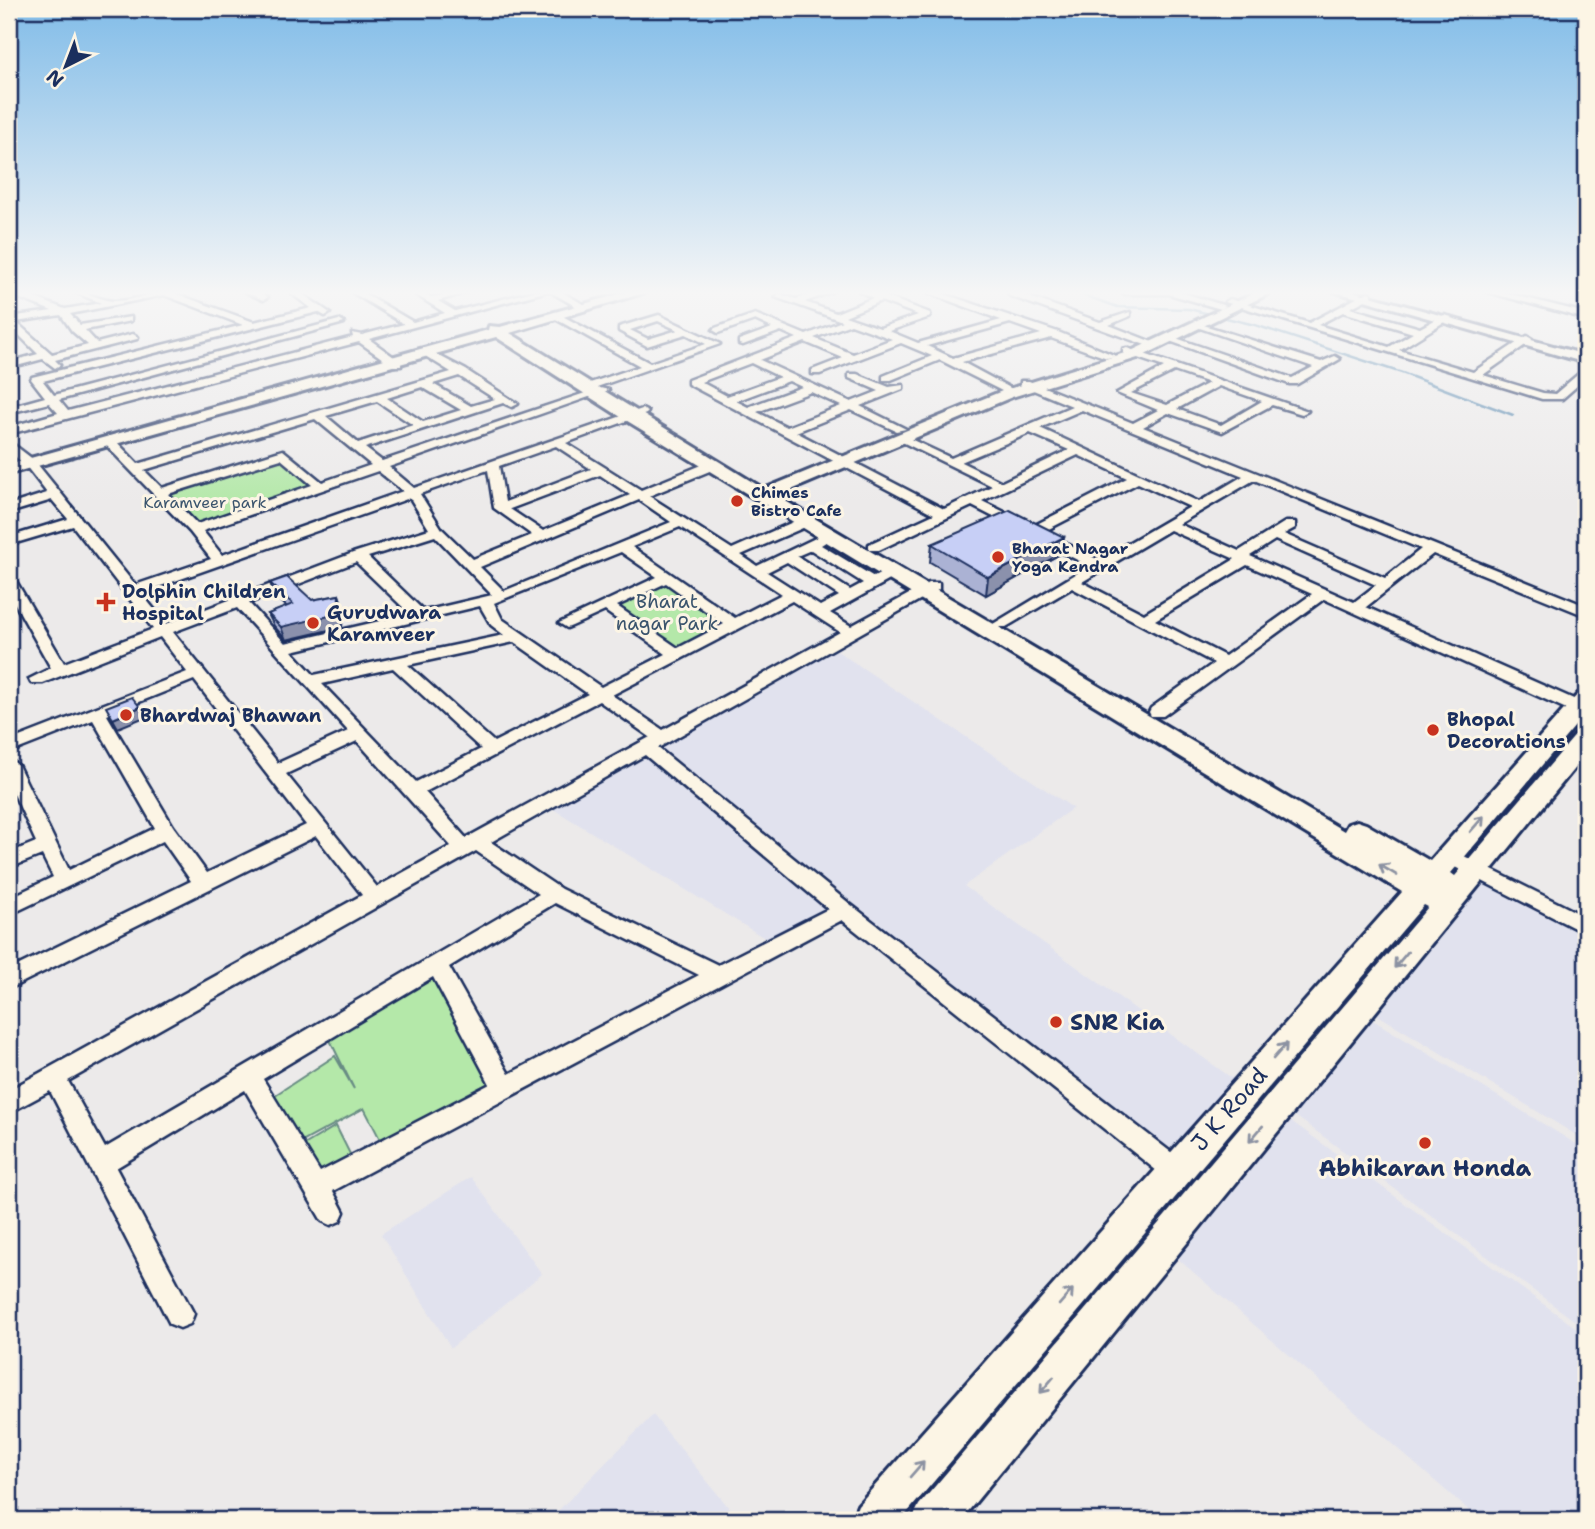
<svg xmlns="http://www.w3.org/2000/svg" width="1595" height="1529" font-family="'Shantell Sans',sans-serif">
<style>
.built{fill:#e1e2ee}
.green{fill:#b4e8a9;stroke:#688c84;stroke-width:2}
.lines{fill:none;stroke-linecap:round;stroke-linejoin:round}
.stream{stroke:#5b8ab0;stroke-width:2.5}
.street-casing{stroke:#1b2f5e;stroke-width:5}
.secondary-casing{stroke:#1b2f5e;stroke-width:6}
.street{fill:#fcf5e5;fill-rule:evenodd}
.secondary{fill:#fcf5e5;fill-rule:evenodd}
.wall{fill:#abb2d4;stroke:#1b2f5e;stroke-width:2}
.shaded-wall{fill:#8b91ac;stroke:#1b2f5e;stroke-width:2}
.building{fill:#c7cff6;stroke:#1b2f5e;stroke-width:2}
.oneway{stroke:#8c92a2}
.poi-dot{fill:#c8321e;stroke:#fcf5e5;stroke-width:2.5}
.labels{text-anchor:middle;stroke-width:6;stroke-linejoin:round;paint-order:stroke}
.far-poi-label{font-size:16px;font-weight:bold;fill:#1b2f5e;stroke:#fcf5e5;text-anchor:start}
.far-park-label{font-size:16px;fill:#3a546d;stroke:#fcf5e5}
.poi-label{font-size:19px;font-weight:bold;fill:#1b2f5e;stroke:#fcf5e5;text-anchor:start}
.park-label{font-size:19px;fill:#3a546d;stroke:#fcf5e5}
.near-poi-label{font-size:23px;font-weight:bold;fill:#1b2f5e;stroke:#fcf5e5;text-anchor:start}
.near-street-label{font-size:23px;fill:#1b2f5e;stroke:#fcf5e5}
</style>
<rect width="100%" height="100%" fill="#eceaea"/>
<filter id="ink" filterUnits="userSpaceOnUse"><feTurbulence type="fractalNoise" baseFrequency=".0143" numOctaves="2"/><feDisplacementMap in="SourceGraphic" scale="14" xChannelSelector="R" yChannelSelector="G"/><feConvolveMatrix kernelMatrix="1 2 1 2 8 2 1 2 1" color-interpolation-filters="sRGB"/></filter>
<g filter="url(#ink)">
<path class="built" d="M 828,645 L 1073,808 L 964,886 L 1247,1089 L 1176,1171 L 843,910 L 776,945 L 545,804 Z
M 1476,870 L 1586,927 L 1586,1141 L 1363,1006 Z
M 1358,1011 L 1586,1150 L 1586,1329 L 1294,1115 Z
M 1276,1110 L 1586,1335 L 1586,1520 L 1480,1520 L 1163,1246 Z
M 471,1177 L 542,1274 L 451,1348 L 381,1234 Z
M 653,1415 L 739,1520 L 554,1520 L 552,1517 Z"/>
<path class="green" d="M 281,457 L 314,486 L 197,527 L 164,494 Z
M 665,581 L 727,624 L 679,650 L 613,606 Z
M 433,971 L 498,1087 L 383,1145 L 364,1108 L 295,1146 L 269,1099 L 335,1056 L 354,1089 L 328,1036 Z
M 336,1126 L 356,1166 L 316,1187 L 294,1151 Z"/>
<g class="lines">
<path class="stream" d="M 1071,291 L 1118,307 L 1189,309 L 1255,325 L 1402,373 L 1513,415"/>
<g class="street-casing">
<path id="street" d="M 9,291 L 16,291 L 65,309 L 101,303 L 72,291 C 87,291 101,301 115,301 C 135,301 154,291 175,291 L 174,293 L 254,322 L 311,308 L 288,291 L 298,291 L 330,313 L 325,316 L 318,312 L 43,381 L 54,395 L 339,320 L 344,323 L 59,400 L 68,411 L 353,337 L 352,333 L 362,335 L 404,324 L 350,291 L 360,291 L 413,322 L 445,313 L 410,291 L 420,291 L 431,297 L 471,291 L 438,301 L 455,311 L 534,291 L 548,291 L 369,339 L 401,362 L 401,366 L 393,366 L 359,342 L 9,434 L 9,427 L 58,413 L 49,403 L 9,413 L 9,407 L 45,397 L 31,379 L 32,377 L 243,325 L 164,295 L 70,314 L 80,325 L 131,317 L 131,321 L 85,330 L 97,343 L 133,334 L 138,337 L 137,339 L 55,360 L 60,365 L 55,368 L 43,359 L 9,368 L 9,362 L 38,354 L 9,325 L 9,317 L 52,311 L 9,294 ZM 61,315 L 72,331 L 88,345 L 52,354 L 16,322 Z
M 243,291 L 255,291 L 268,297 L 263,300 Z
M 549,291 L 560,291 L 590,308 L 582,310 Z
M 822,291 L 834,291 L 805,302 L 836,313 L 873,298 L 859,291 L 871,291 L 930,313 L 930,317 L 889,331 L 918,343 L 1001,320 L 923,291 L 935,291 L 1058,332 L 1116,356 L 1107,358 L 1051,338 L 962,362 L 1016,391 L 1016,395 L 1012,396 L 940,360 L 891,380 L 883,380 L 883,376 L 932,356 L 901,343 L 820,374 L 812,374 L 812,370 L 843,358 L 805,342 L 760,360 L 851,402 L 879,391 L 849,378 L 849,374 L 857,374 L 889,387 L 903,385 L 903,389 L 860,406 L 906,429 L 896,431 L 851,410 L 796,432 L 944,509 L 992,486 L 894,438 L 904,436 L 951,458 L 1072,406 L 1021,385 L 1021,381 L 1029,381 L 1133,423 L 1158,410 L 1117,393 L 1164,367 L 1123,353 L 1123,349 L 1127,348 L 1308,411 L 1302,414 L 1272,405 L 1222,432 L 1168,413 L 1143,427 L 1586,606 L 1586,615 L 1581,614 L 1433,554 L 1366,607 L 1585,704 L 1586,710 L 1579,713 L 1573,712 L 1324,599 L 1163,716 L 1151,716 L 1149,712 L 1151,708 L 1214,663 L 1072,588 L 1006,627 L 996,627 L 993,624 L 1089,566 L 972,506 L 879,550 L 869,550 L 869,544 L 934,514 L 688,384 L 688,380 L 797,338 L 781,331 L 743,345 L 739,344 L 739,340 L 772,328 L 755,320 L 718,333 L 713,330 L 715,328 L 755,314 L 806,335 L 842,321 L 775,297 L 780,294 L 796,299 ZM 881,301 L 918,315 L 880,328 L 845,316 ZM 1010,323 L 1041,334 L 953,358 L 927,346 ZM 851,324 L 892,339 L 853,354 L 814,338 ZM 751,363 L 780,377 L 727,396 L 701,382 ZM 1174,371 L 1209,383 L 1167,405 L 1131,393 ZM 789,381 L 802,387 L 748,407 L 736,401 ZM 1219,386 L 1262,401 L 1221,425 L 1177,409 ZM 811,392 L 841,406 L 787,427 L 757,412 ZM 1082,410 L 1243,476 L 1199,502 L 1040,428 ZM 1030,433 L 1069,450 L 1002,482 L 961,462 ZM 1078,455 L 1127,478 L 1033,526 L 982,501 ZM 1254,480 L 1421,549 L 1385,578 L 1284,534 L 1295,528 L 1295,522 L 1285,522 L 1239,551 L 1179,524 ZM 1138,483 L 1190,507 L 1099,560 L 1043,532 ZM 1170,530 L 1235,559 L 1144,614 L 1082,582 ZM 1275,540 L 1376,585 L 1354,602 L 1250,556 ZM 1247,565 L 1312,594 L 1225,656 L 1155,620 Z
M 1013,291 L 1100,322 L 1130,312 L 1130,316 L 1109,325 L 1160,345 L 1151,347 L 1010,296 L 1008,294 Z
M 1120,291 L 1177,291 L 1226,306 L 1221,309 L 1169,294 L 1125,294 Z
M 1484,291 L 1498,291 L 1586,313 L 1586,319 Z
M 1368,292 L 1371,293 L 1371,297 L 1350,308 L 1420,328 L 1444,315 L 1452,317 L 1399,350 L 1473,372 L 1527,336 L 1532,339 L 1531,341 L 1483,375 L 1543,393 L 1555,394 L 1582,371 L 1586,370 L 1586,378 L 1562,399 L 1542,399 L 1225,302 L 1230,299 L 1309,323 ZM 1343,312 L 1413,333 L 1389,347 L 1318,325 Z
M 555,312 L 650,363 L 706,344 L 686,334 L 647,346 L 619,331 L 619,327 L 659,315 L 720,344 L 594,388 L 590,387 L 590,383 L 640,366 L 552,317 L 550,315 ZM 658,321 L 678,330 L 648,339 L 630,330 Z
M 1194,322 L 1321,362 L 1335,356 L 1340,359 L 1297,384 L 1289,384 L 1164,339 L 1173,337 L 1292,378 L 1313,367 L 1194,326 Z
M 426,349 L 466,370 L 518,404 L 512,407 L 503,403 L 365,448 L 382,461 L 600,388 L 609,390 L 389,467 L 414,488 L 642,409 L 648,412 L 646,414 L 566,443 L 641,490 L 709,462 L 717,462 L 717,468 L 649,496 L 732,549 L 802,518 L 812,518 L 812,524 L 741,555 L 757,566 L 830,531 L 837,535 L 821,545 L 874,577 L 887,570 L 897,570 L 897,576 L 830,613 L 851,626 L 929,583 L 939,583 L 939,589 L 658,748 L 850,904 L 1185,1163 L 1188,1171 L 1185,1179 L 1176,1183 L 1167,1179 L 842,920 L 333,1191 L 344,1212 L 340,1221 L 331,1225 L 322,1221 L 245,1090 L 116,1168 L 194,1314 L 190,1324 L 180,1328 L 170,1324 L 50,1091 L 9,1113 L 9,1090 L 362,895 L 316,836 L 9,989 L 9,970 L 191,881 L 163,841 L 9,915 L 9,898 L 53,877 L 42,855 L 9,868 L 9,853 L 36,842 L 9,783 L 9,759 L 18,765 L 69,870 L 155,828 L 93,720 L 9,753 L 9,741 L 187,672 L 160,637 L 43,683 L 31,683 L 29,679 L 51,668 L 9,593 L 9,577 L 16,581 L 64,663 L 153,629 L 73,526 L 9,545 L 9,537 L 68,519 L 52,500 L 9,513 L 9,505 L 47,493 L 26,466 L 9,451 L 9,441 L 34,460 L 135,585 L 211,559 L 190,532 L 105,444 L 105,438 L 113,438 L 138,464 L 451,372 L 422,354 L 421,352 ZM 459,376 L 495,399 L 471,406 L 433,384 ZM 422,387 L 461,410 L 423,422 L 387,398 ZM 377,401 L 413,425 L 358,443 L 326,416 ZM 315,419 L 371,465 L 322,482 L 283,450 L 162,488 L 144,470 ZM 556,446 L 591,469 L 505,502 L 499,466 ZM 281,459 L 312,485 L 197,524 L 168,494 ZM 488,470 L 494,508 L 532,535 L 473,559 L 442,529 L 420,494 ZM 378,471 L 403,491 L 222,555 L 203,531 ZM 600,475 L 630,495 L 543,531 L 510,509 ZM 410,498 L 429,529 L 353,553 L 166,624 L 141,593 ZM 639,500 L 671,522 L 504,591 L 480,567 ZM 680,527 L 782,594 L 735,618 L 632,547 ZM 435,536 L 492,595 L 424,611 L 368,557 ZM 811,550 L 863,583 L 850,590 L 797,556 ZM 621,552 L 657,577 L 559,623 L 567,628 L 572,626 L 605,611 L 666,654 L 601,687 L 502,619 L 494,603 ZM 356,562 L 410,614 L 285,643 L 249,603 ZM 787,562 L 839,596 L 820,606 L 767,572 ZM 666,583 L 724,624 L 678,648 L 617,606 ZM 792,601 L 840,632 L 663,730 L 612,695 ZM 480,606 L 491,625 L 504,635 L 314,675 L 292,651 ZM 237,608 L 348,731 L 278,763 L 173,632 ZM 514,642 L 588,694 L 494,742 L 408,665 ZM 393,668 L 481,749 L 416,782 L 322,684 ZM 194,680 L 306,825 L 207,873 L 173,826 L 107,715 ZM 599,701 L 650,737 L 466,838 L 425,792 ZM 357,741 L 451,846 L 377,887 L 286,774 ZM 645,755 L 828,909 L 718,965 L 561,889 L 491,842 ZM 476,851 L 539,894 L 105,1148 L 68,1081 ZM 555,903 L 699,975 L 509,1074 L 449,967 ZM 433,977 L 490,1084 L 320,1172 L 263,1079 Z
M 1450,849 L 1586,917 L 1586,934 L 1443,861 L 1440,856 L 1443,851 Z"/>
</g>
<g class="secondary-casing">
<path id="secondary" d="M 631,291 L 650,291 L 510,333 L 764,489 L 1002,391 L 1131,351 L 1259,291 L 1274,291 L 1141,357 L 1012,397 L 777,496 L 1344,831 L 1348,824 L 1357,821 L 1366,824 L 1430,861 L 1578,694 L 1586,692 L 1586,713 L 1451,873 L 1455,876 L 1578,732 L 1586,730 L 1586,754 L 961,1520 L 912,1520 L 919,1505 L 1428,907 L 1424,905 L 901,1520 L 852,1520 L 858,1505 L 1402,892 L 624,419 L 496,337 L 9,474 L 9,464 L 488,330 L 489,326 L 500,327 Z
M 1333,291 L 1352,291 L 1586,355 L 1586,363 Z"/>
</g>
<use href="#street" class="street"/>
<use href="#secondary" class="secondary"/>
</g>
<path class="wall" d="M 1064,537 L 1060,554 L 986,595 L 930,562 L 932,544 Z
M 270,583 L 312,600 L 339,595 L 343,607 L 342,627 L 286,640 L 274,626 L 268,614 L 287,607 L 275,596 Z"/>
<path class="shaded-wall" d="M 1064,537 L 1060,554 L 986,595 L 988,577 Z
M 339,595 L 343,607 L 342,627 L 286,640 L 281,627 Z
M 140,707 L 145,717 L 118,728 L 113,719 Z"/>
<path class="building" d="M 1010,510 L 1064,537 L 988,577 L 932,544 Z
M 287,577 L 312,600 L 339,595 L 338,614 L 281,627 L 268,614 L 293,604 L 270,583 Z
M 132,697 L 140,707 L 113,719 L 106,707 Z"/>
<defs><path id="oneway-shaft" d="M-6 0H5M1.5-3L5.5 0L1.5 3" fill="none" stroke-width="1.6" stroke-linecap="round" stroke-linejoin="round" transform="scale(1.75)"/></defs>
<g class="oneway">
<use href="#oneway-shaft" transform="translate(1477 824) rotate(-49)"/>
<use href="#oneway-shaft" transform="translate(1388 870) rotate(-149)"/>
<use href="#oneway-shaft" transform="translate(1401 960) rotate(130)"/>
<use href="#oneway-shaft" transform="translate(1280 1051) rotate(-49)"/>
<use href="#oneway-shaft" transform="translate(1256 1134) rotate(130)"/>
<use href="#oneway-shaft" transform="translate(1066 1297) rotate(-49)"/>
<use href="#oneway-shaft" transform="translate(1047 1385) rotate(130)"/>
<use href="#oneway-shaft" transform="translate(917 1469) rotate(-49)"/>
</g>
</g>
<linearGradient id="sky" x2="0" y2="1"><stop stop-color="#81bce8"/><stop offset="0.58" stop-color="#f6f6f6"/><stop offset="1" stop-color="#f6f6f6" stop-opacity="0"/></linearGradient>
<rect width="1595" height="505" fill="url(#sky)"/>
<g class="poi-dot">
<circle cx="737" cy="501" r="7"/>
<circle cx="998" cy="557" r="7"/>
<path d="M102.5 591.5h7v7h7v7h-7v7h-7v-7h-7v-7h7z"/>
<circle cx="313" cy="623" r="7"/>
<circle cx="126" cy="715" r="7"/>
<circle cx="1433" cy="730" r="7"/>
<circle cx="1056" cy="1022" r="7"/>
<circle cx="1425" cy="1143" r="7"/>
</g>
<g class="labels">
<g class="far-poi-label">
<text x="751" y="498">Chimes<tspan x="751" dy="18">Bistro Cafe</tspan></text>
<text x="1012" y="554">Bharat Nagar<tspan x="1012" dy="18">Yoga Kendra</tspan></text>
</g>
<g class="far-park-label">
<text x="205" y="508">Karamveer park</text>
</g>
<g class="poi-label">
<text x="122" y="598">Dolphin Children<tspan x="122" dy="22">Hospital</tspan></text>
<text x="327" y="619">Gurudwara<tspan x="327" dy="22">Karamveer</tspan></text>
<text x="140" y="722">Bhardwaj Bhawan</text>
<text x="1447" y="726">Bhopal<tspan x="1447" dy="22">Decorations</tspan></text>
</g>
<g class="park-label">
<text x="667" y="608">Bharat<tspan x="667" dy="22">nagar Park</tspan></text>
</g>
<g class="near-poi-label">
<text x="1070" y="1030">SNR Kia</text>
<text x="1425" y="1176" text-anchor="middle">Abhikaran Honda</text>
</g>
<g class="near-street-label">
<text transform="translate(1229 1109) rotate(-49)" y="8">J K Road</text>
</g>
</g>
<rect width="1595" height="1529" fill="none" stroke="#fcf5e5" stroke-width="35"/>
<rect x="18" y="18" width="1560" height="1494" fill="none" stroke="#1b2f5e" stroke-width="2.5" filter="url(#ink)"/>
<g transform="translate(66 66) rotate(222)" stroke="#fcf5e5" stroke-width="5" paint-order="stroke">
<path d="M0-5L12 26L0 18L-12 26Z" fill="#1b2f5e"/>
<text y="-10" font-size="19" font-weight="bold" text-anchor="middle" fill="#1b2f5e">N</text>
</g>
</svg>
